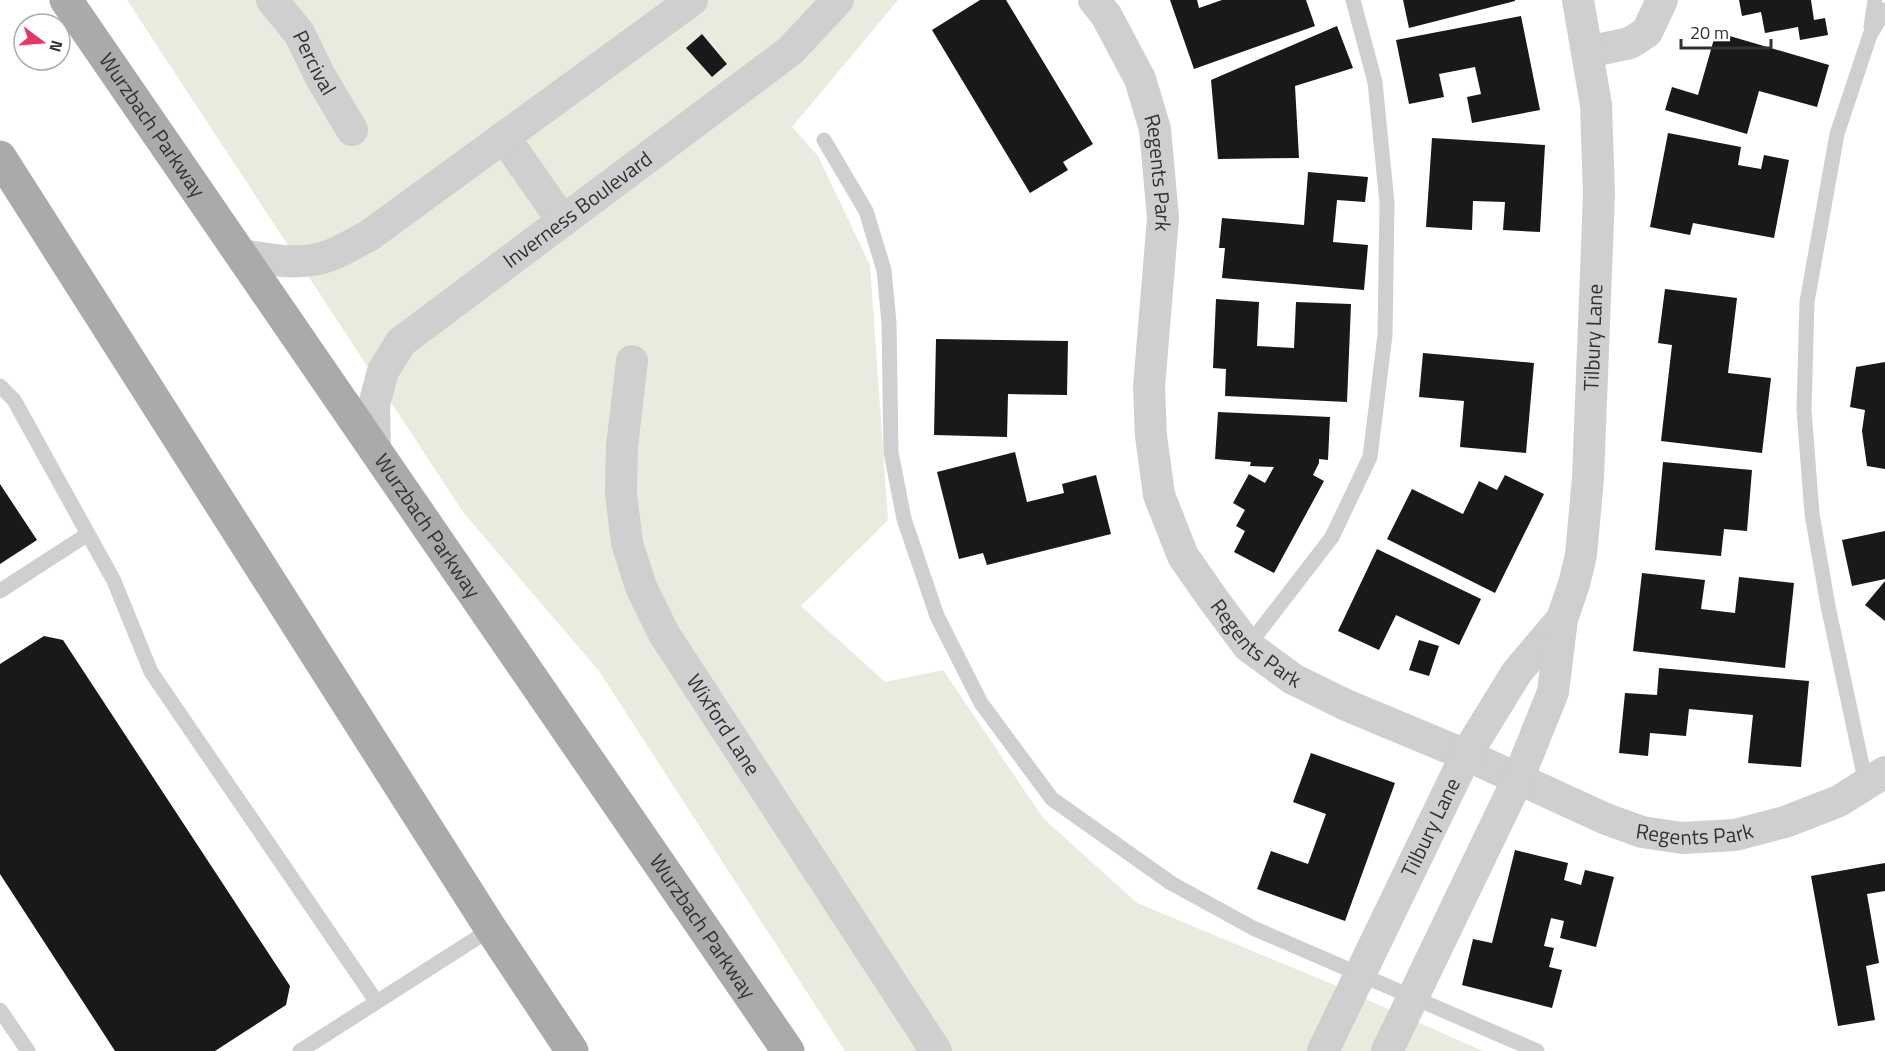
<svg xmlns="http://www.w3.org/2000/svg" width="1885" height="1051" font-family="'Titillium Web',sans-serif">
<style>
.green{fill:#e8ecde}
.building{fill:#191919}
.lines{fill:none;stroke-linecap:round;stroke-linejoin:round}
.service{stroke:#cfcfcf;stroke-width:15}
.minor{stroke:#cfcfcf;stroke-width:32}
.primary{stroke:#aaa;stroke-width:33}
.labels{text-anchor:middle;stroke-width:6;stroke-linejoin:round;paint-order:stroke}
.street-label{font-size:21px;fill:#323232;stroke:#fff}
</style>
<rect width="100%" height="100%" fill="#fff"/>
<path class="green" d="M 127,0 L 898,0 L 792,127 L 818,156 L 870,265 L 888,520 L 801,606 L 885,682 L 943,670 L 1043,818 L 1137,903 L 1334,985 L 1483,1051 L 845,1051 L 599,671 L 463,512 Z"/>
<path class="building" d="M 980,0 L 1006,0 L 1093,144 L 1063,162 L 1068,170 L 1030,193 L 932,30 Z
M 1170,0 L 1197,0 L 1199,8 L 1222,0 L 1306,0 L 1315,26 L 1194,69 Z
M 1403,0 L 1515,0 L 1515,1 L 1409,28 Z
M 1739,0 L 1811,0 L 1814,20 L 1825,18 L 1828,35 L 1800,40 L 1798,27 L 1765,33 L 1761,12 L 1742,16 Z
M 1521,16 L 1540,110 L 1472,123 L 1467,97 L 1481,94 L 1475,67 L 1439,74 L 1444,97 L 1409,104 L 1396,40 Z
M 1337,26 L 1353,68 L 1295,86 L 1299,158 L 1218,159 L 1211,80 Z
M 1716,32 L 1829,65 L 1817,107 L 1759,91 L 1747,134 L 1665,110 L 1672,87 L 1698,95 Z
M 702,34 L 727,64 L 712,77 L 686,48 Z
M 1668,133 L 1741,147 L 1738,165 L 1761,169 L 1764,155 L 1789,160 L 1774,238 L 1693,223 L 1690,235 L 1650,227 Z
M 1432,138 L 1545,145 L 1540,232 L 1503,230 L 1505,202 L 1473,201 L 1472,230 L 1426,227 Z
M 1308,172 L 1368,177 L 1365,202 L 1337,200 L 1333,242 L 1368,245 L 1364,290 L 1222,278 L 1225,248 L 1219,248 L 1222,218 L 1304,225 Z
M 1665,289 L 1737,298 L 1728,373 L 1771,378 L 1762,453 L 1661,441 L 1672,345 L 1658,343 Z
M 1216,299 L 1259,302 L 1257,346 L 1294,348 L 1296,302 L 1351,304 L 1347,402 L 1225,396 L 1226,369 L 1213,368 Z
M 936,339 L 1068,341 L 1067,395 L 1008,394 L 1007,437 L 934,435 Z
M 1423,353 L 1534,363 L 1526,453 L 1460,447 L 1464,401 L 1419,397 Z
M 1885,362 L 1885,469 L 1867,466 L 1862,431 L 1865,410 L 1850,407 L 1856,367 Z
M 1218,412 L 1330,417 L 1328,460 L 1319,459 L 1319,463 L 1313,475 L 1324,481 L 1274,573 L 1234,552 L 1245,531 L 1236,526 L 1245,510 L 1233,503 L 1249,474 L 1265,483 L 1274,467 L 1250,466 L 1251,462 L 1215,459 Z
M 1015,452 L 1027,502 L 1064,493 L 1062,484 L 1096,475 L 1111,534 L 987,565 L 983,553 L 959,559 L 937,472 Z
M 1663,462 L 1752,470 L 1747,531 L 1724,529 L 1721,556 L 1655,550 Z
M 1505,475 L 1544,494 L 1495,593 L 1387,539 L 1412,489 L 1463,514 L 1479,481 L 1497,490 Z
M 0,484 L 37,540 L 0,564 Z
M 1885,531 L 1885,579 L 1852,586 L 1842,540 Z
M 1377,549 L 1481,599 L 1459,645 L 1396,615 L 1379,650 L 1338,631 Z
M 1642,573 L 1705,580 L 1701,609 L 1735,613 L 1739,577 L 1794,583 L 1785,668 L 1633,651 Z
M 1885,581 L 1885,621 L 1865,605 Z
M 44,636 L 63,640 L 290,986 L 286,1005 L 215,1051 L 115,1051 L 0,874 L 0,664 Z
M 1419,640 L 1439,646 L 1429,676 L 1409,670 Z
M 1659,668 L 1809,681 L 1801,767 L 1748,763 L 1753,715 L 1689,709 L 1686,736 L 1650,733 L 1648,756 L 1619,753 L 1625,693 L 1657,695 Z
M 1311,753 L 1395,783 L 1345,921 L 1257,889 L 1271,851 L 1308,864 L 1326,814 L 1293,802 Z
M 1515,850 L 1568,863 L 1564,880 L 1581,885 L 1585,870 L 1614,877 L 1596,947 L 1560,938 L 1564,921 L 1551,918 L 1544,946 L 1554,948 L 1549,967 L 1562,970 L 1552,1008 L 1462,985 L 1473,939 L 1492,943 Z
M 1885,863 L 1885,891 L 1867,894 L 1879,963 L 1866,966 L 1875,1020 L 1838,1026 L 1811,876 Z"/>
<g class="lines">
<path class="service" d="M 1871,27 L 1875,0
M 824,140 L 866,211 L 884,270 L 889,323 L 891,452 L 904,519 L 937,616 L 981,703 L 1052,799 L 1171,883 L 1253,928 L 1537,1051
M 0,386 L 14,400 L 114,581 L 151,672 L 376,1001
M 0,591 L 88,534
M 1248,646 L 1332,537 L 1370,457 L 1385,335 L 1387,203 L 1375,82 L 1353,0
M 1866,784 L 1828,606 L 1812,514 L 1804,410 L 1807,302 L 1837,134 L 1870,35 L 1885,10
M 0,1010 L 28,1051
M 300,1051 L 491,929"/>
<g class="minor">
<path id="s1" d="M 272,0 L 299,33 L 320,76 L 352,130"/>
<path id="s2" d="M 1094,0 L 1106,15 L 1140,79 L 1155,129 L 1163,218 L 1149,387 L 1151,436 L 1159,495 L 1183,556 L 1213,599 L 1248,646 L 1293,679 L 1346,705 L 1466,755 L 1606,819 L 1642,832 L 1682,838 L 1735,835 L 1785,822 L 1839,801 L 1885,772"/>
<path d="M 1588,52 L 1630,43 L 1647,32 L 1662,0"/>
<path d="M 504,137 L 562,220"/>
<path d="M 241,255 C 269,259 297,266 325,257 C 339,253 354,243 367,237 L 692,0"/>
<path id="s3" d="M 632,361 L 622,446 L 621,494 L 627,543 L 641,587 L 664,634 L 936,1051"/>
<path id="s4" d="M 375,449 L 374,405 L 383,371 L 401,342 L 790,51 L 838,0"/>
<path id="s5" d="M 1323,1051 L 1466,755 L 1517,672 L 1562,619"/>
<path id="s6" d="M 1387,1051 L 1518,779 L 1553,692 L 1562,619 L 1574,584 L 1581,555 L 1588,478 L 1599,194 L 1596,105 L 1578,0"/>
</g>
<g class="primary">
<path id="s7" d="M 66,0 L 788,1051"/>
<path d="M 0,157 L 491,929 L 572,1051"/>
</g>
</g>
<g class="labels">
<g class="street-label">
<text dy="7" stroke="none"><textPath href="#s1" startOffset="76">Percival</textPath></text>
<text dy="7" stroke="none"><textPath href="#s7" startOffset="152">Wurzbach Parkway</textPath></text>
<text dy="7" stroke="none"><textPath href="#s2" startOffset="188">Regents Park</textPath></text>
<text dy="7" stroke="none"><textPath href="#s4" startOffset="334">Inverness Boulevard</textPath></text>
<text dy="7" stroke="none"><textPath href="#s6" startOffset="754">Tilbury Lane</textPath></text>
<text dy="7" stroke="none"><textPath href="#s7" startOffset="638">Wurzbach Parkway</textPath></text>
<text dy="7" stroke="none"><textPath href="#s2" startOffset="692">Regents Park</textPath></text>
<text dy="7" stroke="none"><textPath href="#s3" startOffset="390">Wixford Lane</textPath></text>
<text dy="7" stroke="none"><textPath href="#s2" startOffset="1178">Regents Park</textPath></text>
<text dy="7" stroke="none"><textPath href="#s5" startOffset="248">Tilbury Lane</textPath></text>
<text dy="7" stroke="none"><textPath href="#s7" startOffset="1124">Wurzbach Parkway</textPath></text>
</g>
</g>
<g transform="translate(42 42) rotate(106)"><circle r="28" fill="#ffffff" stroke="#adadad" stroke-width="1.5"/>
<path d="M0-4.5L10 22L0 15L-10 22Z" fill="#e83664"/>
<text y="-9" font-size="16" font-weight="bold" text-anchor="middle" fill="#323232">N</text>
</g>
<path d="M1681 39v9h90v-9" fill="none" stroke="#323232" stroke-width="3"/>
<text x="1690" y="39" font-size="18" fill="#323232" stroke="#ffffff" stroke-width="4.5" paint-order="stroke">20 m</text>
</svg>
